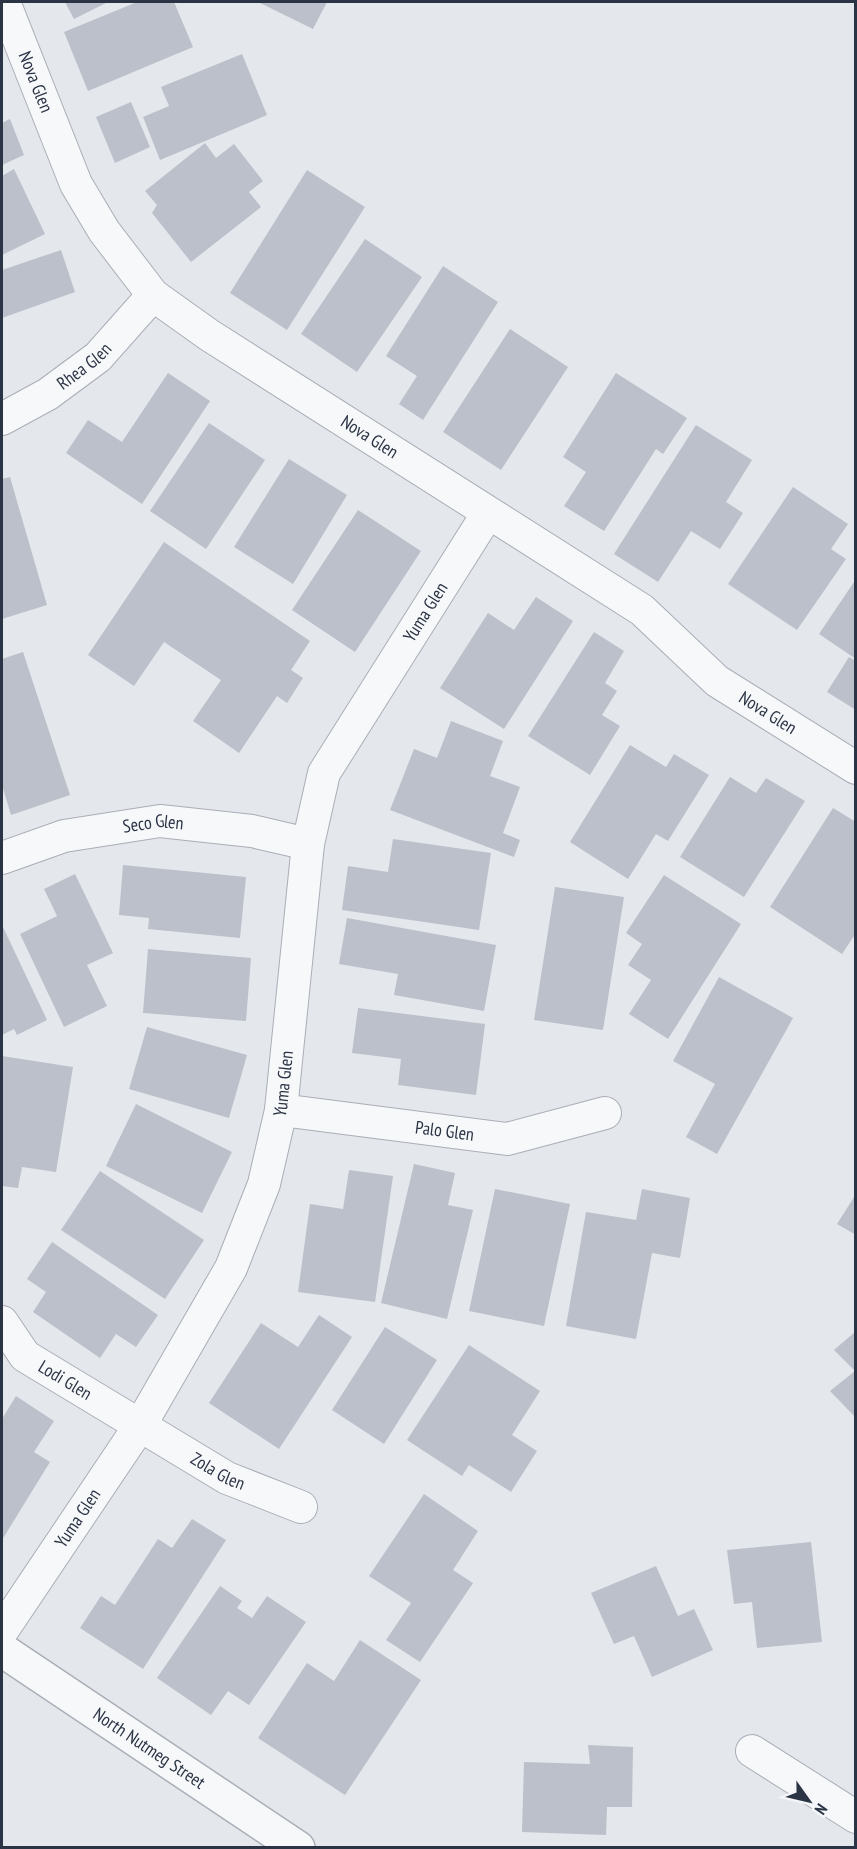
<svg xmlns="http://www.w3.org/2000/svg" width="857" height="1849" font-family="'PT Sans Narrow',sans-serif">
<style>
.building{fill:#bbc0ca}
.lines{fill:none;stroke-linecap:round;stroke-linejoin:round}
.minor-casing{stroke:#a9aeb7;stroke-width:34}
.tertiary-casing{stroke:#a9aeb7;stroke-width:36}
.minor{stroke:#f7f8fa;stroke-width:32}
.tertiary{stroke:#f7f8fa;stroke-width:33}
.labels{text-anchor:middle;stroke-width:5;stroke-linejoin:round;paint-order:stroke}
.street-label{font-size:18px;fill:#2b3445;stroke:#f4f6f9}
</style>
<rect width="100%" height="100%" fill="#e4e7ec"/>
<path class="building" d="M 65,2 L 108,2 L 74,19 Z
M 137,2 L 174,2 L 193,47 L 88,91 L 64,32 Z
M 258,2 L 327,2 L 313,29 Z
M 242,54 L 267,115 L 160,160 L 143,117 L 169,106 L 161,87 Z
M 131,102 L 150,147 L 115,163 L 96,117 Z
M 10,119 L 24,155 L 2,165 L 2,123 Z
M 205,143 L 216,158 L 234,144 L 263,181 L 249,192 L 261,207 L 191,262 L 152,213 L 157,205 L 145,191 Z
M 14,169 L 45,234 L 2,255 L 2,176 Z
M 307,170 L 365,207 L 287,330 L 230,293 Z
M 365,239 L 422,277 L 357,372 L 301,334 Z
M 61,250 L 75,292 L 2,318 L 2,270 Z
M 443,266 L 498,302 L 423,420 L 399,404 L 417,376 L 386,356 Z
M 510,329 L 568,367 L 501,470 L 443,432 Z
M 168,373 L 210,401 L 142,504 L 66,453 L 88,420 L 122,442 Z
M 616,373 L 687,418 L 663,454 L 656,449 L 604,531 L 564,506 L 586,472 L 563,457 Z
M 209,423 L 265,460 L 206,549 L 150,511 Z
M 696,425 L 752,460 L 726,502 L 743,513 L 720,549 L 691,531 L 658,582 L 614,554 Z
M 289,459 L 347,495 L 293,584 L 234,547 Z
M 10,477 L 47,605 L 2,619 L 2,479 Z
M 793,487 L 848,524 L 831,549 L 846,559 L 797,630 L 728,584 Z
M 358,510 L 421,551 L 355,652 L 292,610 Z
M 164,542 L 310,641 L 291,670 L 303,678 L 287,703 L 277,696 L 239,753 L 193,721 L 221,680 L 164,642 L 134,686 L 88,655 Z
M 856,579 L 856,659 L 819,634 Z
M 536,597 L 573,621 L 504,729 L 440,688 L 488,613 L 514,630 Z
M 594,632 L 624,651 L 605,683 L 617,691 L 602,715 L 620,726 L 590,775 L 528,736 Z
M 23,652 L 70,795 L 11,815 L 2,785 L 2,659 Z
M 849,657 L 856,661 L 856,710 L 827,692 Z
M 451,721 L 503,741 L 490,776 L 520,787 L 503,833 L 520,840 L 514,857 L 390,810 L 414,749 L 437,758 Z
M 630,745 L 666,767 L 674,754 L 709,775 L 668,841 L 656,834 L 628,879 L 570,842 Z
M 730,777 L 756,793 L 766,778 L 805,801 L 744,897 L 680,857 Z
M 833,808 L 856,822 L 856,933 L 842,954 L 770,907 Z
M 393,839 L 491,853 L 479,930 L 342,910 L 348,866 L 388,872 Z
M 123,865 L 246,877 L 240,938 L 148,929 L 149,918 L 119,915 Z
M 75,874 L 113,953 L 87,965 L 107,1006 L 64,1027 L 20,934 L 57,916 L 44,889 Z
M 664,875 L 741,924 L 668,1039 L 629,1014 L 651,980 L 628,965 L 642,944 L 626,933 Z
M 555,887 L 624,897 L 603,1030 L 534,1020 Z
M 347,918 L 496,945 L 484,1011 L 394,995 L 398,974 L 339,964 Z
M 2,925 L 47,1020 L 17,1035 L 14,1029 L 2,1035 Z
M 148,949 L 251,958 L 246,1021 L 143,1013 Z
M 719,977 L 793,1018 L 717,1154 L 686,1137 L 715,1084 L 673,1061 Z
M 358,1008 L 485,1024 L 476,1095 L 398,1085 L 401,1059 L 352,1053 Z
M 147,1027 L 247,1055 L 229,1118 L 129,1089 Z
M 2,1056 L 73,1067 L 56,1172 L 22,1167 L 18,1188 L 2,1186 Z
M 136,1104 L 232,1152 L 202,1213 L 106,1166 Z
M 414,1164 L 455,1173 L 448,1205 L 473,1210 L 447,1319 L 381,1303 Z
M 349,1170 L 393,1176 L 375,1302 L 298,1292 L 310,1204 L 343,1209 Z
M 100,1171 L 204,1240 L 165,1299 L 61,1230 Z
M 495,1189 L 570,1204 L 544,1326 L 469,1311 Z
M 642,1189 L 690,1198 L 680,1258 L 652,1253 L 636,1339 L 566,1326 L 586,1212 L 636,1220 Z
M 856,1194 L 856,1235 L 837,1224 Z
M 52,1242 L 158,1315 L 136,1347 L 116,1334 L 100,1358 L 33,1312 L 46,1292 L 27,1279 Z
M 319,1315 L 352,1337 L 279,1449 L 209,1403 L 261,1323 L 298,1347 Z
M 385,1327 L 437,1360 L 384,1444 L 332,1410 Z
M 856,1331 L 856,1418 L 830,1391 L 855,1371 L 834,1350 Z
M 469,1345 L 540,1391 L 512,1435 L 537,1451 L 511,1492 L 469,1465 L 462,1476 L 407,1440 Z
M 16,1396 L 54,1421 L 34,1452 L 50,1462 L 2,1540 L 2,1419 Z
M 424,1494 L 478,1531 L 453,1570 L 473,1583 L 420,1662 L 386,1640 L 411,1603 L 369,1576 Z
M 192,1519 L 226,1540 L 143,1669 L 80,1628 L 101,1596 L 115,1605 L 158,1539 L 172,1548 Z
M 811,1542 L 822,1642 L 757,1648 L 752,1602 L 734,1604 L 727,1550 Z
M 656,1566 L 678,1616 L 694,1609 L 713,1650 L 652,1677 L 634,1636 L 614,1644 L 591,1593 Z
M 220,1586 L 242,1601 L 237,1608 L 252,1618 L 267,1596 L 306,1622 L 249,1705 L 228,1691 L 211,1715 L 157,1678 Z
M 360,1640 L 421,1680 L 345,1795 L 258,1738 L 307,1663 L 334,1681 Z
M 588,1745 L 633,1747 L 632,1807 L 607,1807 L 606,1835 L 522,1832 L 524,1762 L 590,1764 Z"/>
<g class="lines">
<g class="minor-casing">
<g id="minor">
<path id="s1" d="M 4,2 L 76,184 L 104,231 L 153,295 L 209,335 L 642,610 L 717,681 L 856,768"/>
<path id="s2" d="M 2,419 L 48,394 L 98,357 L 153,295"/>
<path id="s3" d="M 2,858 L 64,836 L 160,821 L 252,831 L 308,844"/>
<path id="s4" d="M 281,1110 L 507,1139 L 605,1113"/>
<path id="s5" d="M 2,1322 L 25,1356 L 227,1478 L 301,1507"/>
<path id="s6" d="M 2,1631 L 141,1424 L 231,1268 L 264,1184 L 281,1110 L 308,844 L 324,773 L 488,513"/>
<path d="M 752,1751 L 856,1817"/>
</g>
</g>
<g class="tertiary-casing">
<g id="tertiary">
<path id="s7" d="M 2,1650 L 298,1848"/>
</g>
</g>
<use href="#minor" class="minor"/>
<use href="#tertiary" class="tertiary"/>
</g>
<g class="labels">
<g class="street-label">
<text dy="6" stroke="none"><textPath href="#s1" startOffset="86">Nova Glen</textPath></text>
<text dy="6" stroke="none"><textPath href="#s2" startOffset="98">Rhea Glen</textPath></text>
<text dy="6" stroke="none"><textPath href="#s1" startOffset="590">Nova Glen</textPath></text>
<text dy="6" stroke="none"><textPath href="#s6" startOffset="1126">Yuma Glen</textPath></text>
<text dy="6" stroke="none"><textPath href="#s1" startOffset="1076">Nova Glen</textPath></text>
<text dy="6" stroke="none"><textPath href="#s3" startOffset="156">Seco Glen</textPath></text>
<text dy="6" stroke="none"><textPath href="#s6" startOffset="622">Yuma Glen</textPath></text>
<text dy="6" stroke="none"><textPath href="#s4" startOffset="165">Palo Glen</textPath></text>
<text dy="6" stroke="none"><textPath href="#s5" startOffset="88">Lodi Glen</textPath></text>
<text dy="6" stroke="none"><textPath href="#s5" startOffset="266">Zola Glen</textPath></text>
<text dy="6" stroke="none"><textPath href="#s6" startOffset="136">Yuma Glen</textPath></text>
<text dy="6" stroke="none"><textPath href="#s7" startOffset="177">North Nutmeg Street</textPath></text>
</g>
</g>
<rect width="857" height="1849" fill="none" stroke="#2b3445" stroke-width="6"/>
<g transform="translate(809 1801) rotate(124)" stroke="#f4f6f9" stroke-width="4.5" paint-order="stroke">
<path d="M0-4.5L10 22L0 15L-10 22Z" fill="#2b3445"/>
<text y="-9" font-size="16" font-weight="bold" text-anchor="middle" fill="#2b3445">N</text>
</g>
</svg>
